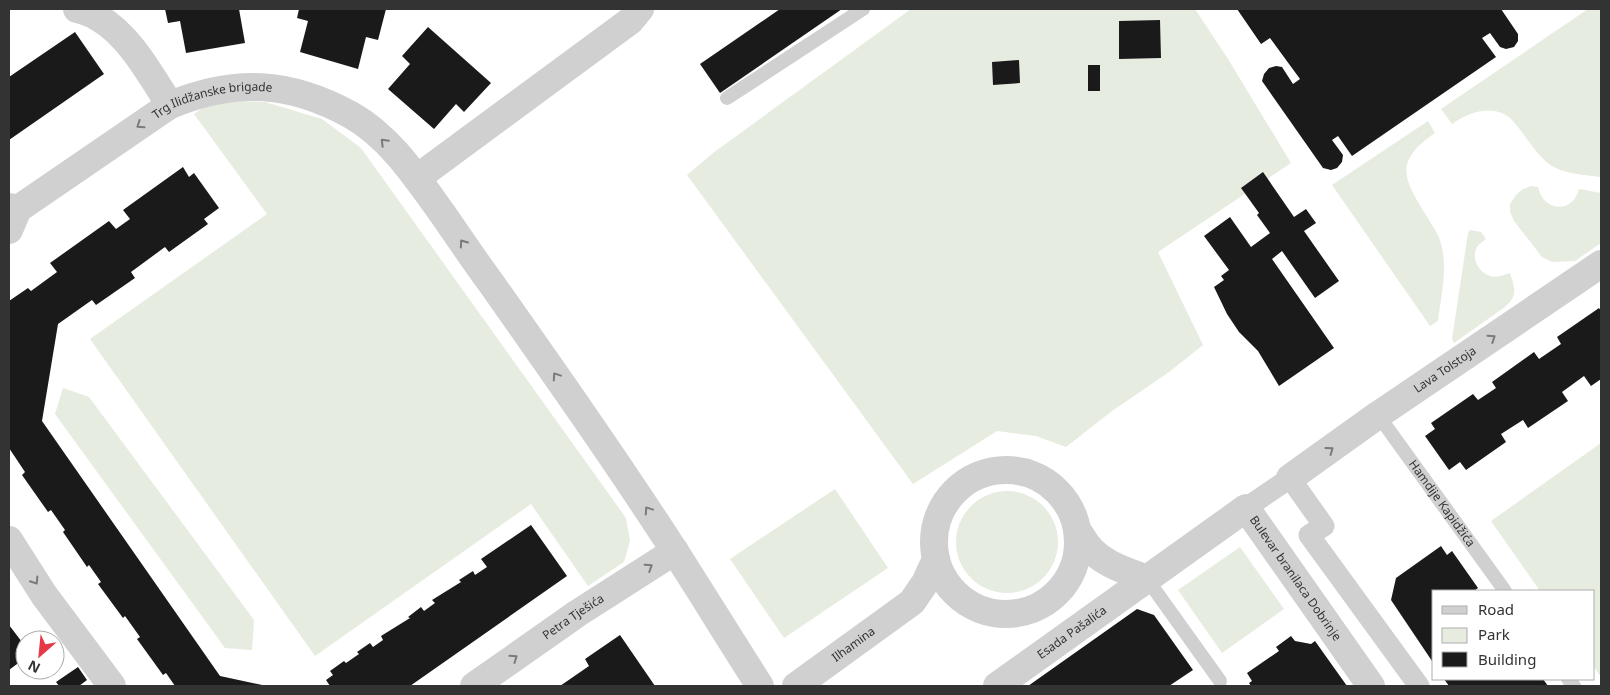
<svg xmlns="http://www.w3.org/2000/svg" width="1610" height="695" font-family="'Noto Sans',sans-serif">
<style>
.green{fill:#e6ecdf}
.building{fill:#1a1a1a}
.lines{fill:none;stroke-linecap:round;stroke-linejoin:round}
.service{stroke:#d0d0d0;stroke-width:14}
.pedestrian{stroke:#d0d0d0;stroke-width:21}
.minor{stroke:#d0d0d0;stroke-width:28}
.oneway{stroke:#7a7a7a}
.labels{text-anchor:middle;stroke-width:5;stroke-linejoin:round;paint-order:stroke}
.street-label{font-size:12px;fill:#333;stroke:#fff}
</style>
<rect width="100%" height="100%" fill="#fff"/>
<path class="green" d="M 911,9 L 1195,9 L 1228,59 L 1291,163 L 1158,252 L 1203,345 L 1169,372 L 1112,411 L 1066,447 L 1036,436 L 997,431 L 913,484 L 687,175 L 713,153 Z
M 1588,9 L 1601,9 L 1601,177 C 1586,175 1562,174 1549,164 C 1534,152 1525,134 1512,120 C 1495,103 1469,112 1452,124 L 1441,109 Z
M 214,100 L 265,102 L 322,119 L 361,148 L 626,518 L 630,541 L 624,562 L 588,586 L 531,504 L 315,656 L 90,339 L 267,214 L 194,114 Z
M 1428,121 L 1435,133 C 1391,163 1405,181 1429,220 C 1433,227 1439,235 1441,244 C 1448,268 1441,296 1438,321 L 1430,326 L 1332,185 Z
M 1531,186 L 1538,187 C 1543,212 1573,214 1579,189 L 1601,193 L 1601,243 L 1575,261 L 1552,262 L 1542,257 L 1514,221 L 1510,212 L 1510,204 L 1516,195 L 1523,189 Z
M 1470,230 L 1481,232 L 1486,239 C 1483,241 1479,244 1477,247 C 1471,258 1478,272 1490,276 C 1497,278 1503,275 1510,273 C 1515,289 1518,295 1505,307 L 1454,343 L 1452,339 L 1468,233 Z
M 63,388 L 89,397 L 254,620 L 252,650 L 225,648 L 55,414 Z
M 1601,443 L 1601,677 L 1594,667 L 1594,591 L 1540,591 L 1491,521 Z
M 835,489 L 888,568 L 784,638 L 730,559 Z
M956 542a51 51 0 1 1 102 0a51 51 0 1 1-102 0Z
M 1240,547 L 1284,609 L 1222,653 L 1178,590 Z"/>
<path class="building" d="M 165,9 L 239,9 L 245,43 L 186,53 L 180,21 L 168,23 Z
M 299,9 L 386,9 L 378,40 L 366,37 L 358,69 L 300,52 L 308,21 L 297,18 Z
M 780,9 L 842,9 L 720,93 L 700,64 Z
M 1237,9 L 1501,9 L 1518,34 L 1518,41 L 1514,47 L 1506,49 L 1500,47 L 1490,33 L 1482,38 L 1496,57 L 1352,156 L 1338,136 L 1332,140 L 1343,155 L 1342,162 L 1337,168 L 1331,170 L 1323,168 L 1262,81 L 1264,74 L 1269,68 L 1276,66 L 1282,67 L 1293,84 L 1300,79 L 1270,38 L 1261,44 Z
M 1160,20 L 1161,58 L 1119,59 L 1119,21 Z
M 428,27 L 491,83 L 464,112 L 456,104 L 434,129 L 388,89 L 410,64 L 402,56 Z
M 75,32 L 104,74 L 9,140 L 9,77 Z
M 1019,60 L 1020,83 L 993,85 L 992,62 Z
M 1088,65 L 1100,65 L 1100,91 L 1088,91 Z
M 183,167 L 189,177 L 194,173 L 219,208 L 204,219 L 208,224 L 169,252 L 165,247 L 131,272 L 135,278 L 96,305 L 92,300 L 58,324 L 42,421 L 220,676 L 267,686 L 175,686 L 166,673 L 163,675 L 137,639 L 140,637 L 125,616 L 123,618 L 98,584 L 101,582 L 89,565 L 87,567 L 63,532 L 65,530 L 51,510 L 48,512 L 22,475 L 25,472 L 9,448 L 9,301 L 28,288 L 31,291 L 57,272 L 50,263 L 109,221 L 116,229 L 130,219 L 123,210 Z
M 1263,172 L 1294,217 L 1306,209 L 1316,223 L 1304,231 L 1339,281 L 1315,298 L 1282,251 L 1272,259 L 1334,348 L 1279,386 L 1258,351 L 1239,332 L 1227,314 L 1214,287 L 1224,280 L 1221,276 L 1229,270 L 1204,236 L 1230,217 L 1251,247 L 1270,233 L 1257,215 L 1259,213 L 1241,188 Z
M 1599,308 L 1601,311 L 1601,379 L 1591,386 L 1584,376 L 1562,392 L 1568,401 L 1528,428 L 1523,420 L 1501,434 L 1506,442 L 1466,470 L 1460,462 L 1449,470 L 1425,436 L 1435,429 L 1431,423 L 1473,394 L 1478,400 L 1496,388 L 1492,382 L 1534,352 L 1539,359 L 1561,344 L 1557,337 Z
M 531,525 L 567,576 L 410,686 L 330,686 L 326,680 L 333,675 L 330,671 L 344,661 L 346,663 L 359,654 L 357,652 L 370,643 L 373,647 L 383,640 L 381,636 L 410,618 L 408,617 L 421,607 L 424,611 L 435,603 L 432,600 L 461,582 L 459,580 L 473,571 L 475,575 L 487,567 L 481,559 Z
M 1441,546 L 1447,555 L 1452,551 L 1478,588 L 1474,591 L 1434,591 L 1434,664 L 1391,600 L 1396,578 Z
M 1137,609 L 1154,615 L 1193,670 L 1169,686 L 1028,686 Z
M 9,625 L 25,646 L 25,658 L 9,670 Z
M 620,635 L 655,686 L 560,686 L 589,666 L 585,659 Z
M 1291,636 L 1295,641 L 1311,644 L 1315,641 L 1347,686 L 1251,686 L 1249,683 L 1252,681 L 1247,673 L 1279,651 L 1276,647 Z
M 78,667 L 87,680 L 79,686 L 59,686 L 56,682 Z
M 1444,679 L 1543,679 L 1548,686 L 1449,686 Z"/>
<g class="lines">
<g class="service">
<path d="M 727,98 L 863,9"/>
<path id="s1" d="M 1378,415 L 1505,591"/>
<path d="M 1147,579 L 1220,681"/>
<path d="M 1568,679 L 1574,686"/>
</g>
<path class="pedestrian" d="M 1246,508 L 1290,478 L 1324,526 L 1309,535 L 1419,686"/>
<g class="minor">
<path d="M 77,9 C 85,11 93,14 99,18 C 130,36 151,76 170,105"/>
<path d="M 417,178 L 630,21 L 640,9"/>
<path id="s2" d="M 9,207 L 18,209 L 170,105 C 235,78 289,81 351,115 C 390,137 416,177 442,213 C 458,236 474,260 491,283 C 553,371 615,459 674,550 C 703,595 731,641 760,686"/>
<path d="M 9,230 L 18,209"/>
<circle cx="1006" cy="542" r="72"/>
<path id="s3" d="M 1290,478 L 1378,415 L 1601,264"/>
<path d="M 1077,530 C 1081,535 1084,541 1088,546 C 1102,564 1127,571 1147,579"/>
<path d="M 9,540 L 44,595 L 112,686"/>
<path id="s4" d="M 474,686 L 578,613 L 675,551"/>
<path id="s5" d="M 796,686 L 912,602 L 925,583 L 936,559"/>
<path id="s6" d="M 997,686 L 1246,508 L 1371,686"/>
</g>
</g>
<defs><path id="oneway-chevron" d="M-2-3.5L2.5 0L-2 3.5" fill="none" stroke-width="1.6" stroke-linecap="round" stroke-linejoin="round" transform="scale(1.25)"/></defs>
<g class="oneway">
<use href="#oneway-chevron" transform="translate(140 125) rotate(146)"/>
<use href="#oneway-chevron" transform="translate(384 142) rotate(-135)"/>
<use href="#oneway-chevron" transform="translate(463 243) rotate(-125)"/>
<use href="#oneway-chevron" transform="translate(1492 338) rotate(-34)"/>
<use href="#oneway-chevron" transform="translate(556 376) rotate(-124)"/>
<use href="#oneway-chevron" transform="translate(1330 450) rotate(-36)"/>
<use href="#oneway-chevron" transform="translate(648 510) rotate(-124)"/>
<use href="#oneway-chevron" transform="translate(649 567) rotate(-33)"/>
<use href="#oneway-chevron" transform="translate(35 581) rotate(57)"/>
<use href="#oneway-chevron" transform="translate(514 658) rotate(-35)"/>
</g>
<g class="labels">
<g class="street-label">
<text dy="4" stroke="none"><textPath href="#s2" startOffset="236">Trg Ilidžanske brigade</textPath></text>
<text dy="4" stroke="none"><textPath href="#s3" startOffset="189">Lava Tolstoja</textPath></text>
<text dy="4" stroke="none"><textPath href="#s1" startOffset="109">Hamdije Kapidžića</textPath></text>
<text dy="4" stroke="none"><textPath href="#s6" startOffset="392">Bulevar branilaca Dobrinje</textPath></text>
<text dy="4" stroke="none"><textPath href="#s4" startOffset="121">Petra Tješića</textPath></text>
<text dy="4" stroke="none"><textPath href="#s6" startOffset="92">Esada Pašalića</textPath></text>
<text dy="4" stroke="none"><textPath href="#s5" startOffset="71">Ilhamina</textPath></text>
</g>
</g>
<rect width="1610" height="695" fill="none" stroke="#333333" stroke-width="20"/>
<rect x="1432" y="590" width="162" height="90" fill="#ffffff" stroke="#adadad"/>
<rect x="1442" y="606" width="25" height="8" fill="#d0d0d0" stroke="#adadad"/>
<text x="1478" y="615" font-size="15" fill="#333333">Road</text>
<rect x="1442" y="628" width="25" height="15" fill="#e6ecdf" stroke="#adadad"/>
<text x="1478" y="640" font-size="15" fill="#333333">Park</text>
<rect x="1442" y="652" width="25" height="15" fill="#1a1a1a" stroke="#adadad"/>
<text x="1478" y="665" font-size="15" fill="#333333">Building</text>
<g transform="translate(40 655) rotate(207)"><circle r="24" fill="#ffffff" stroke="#adadad"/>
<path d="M0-4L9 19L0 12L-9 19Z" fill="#e63946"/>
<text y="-8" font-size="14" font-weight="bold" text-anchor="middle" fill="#333333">N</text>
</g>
</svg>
